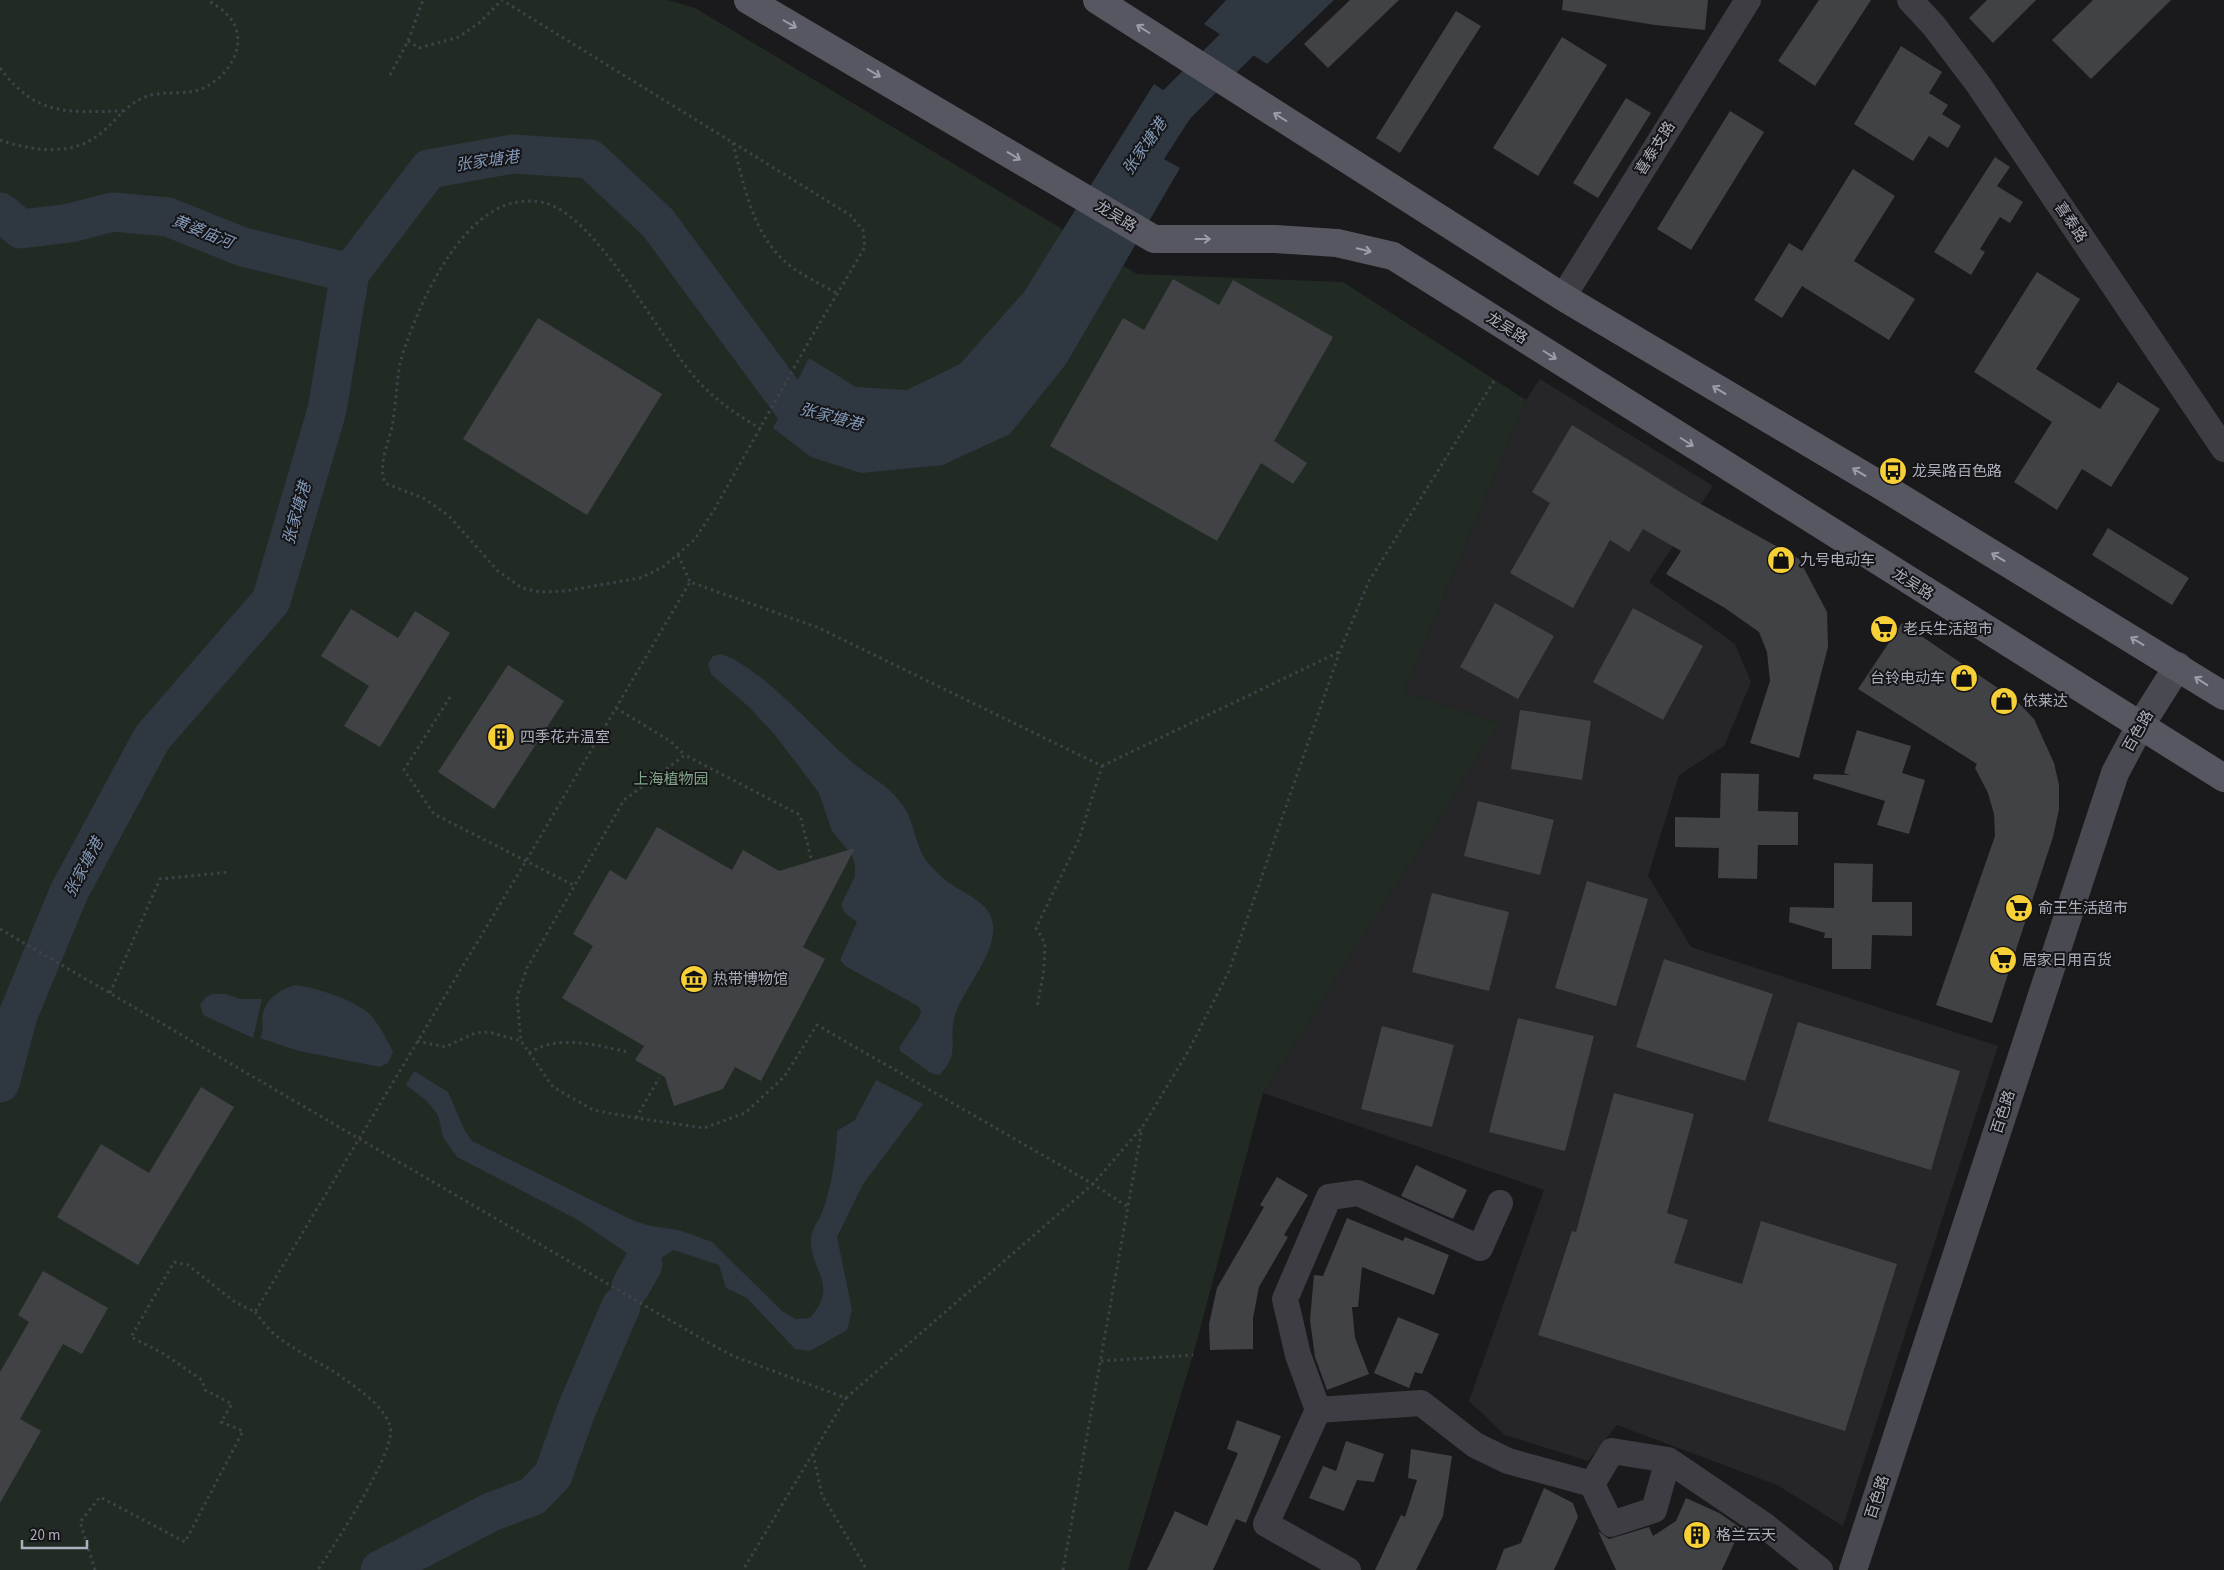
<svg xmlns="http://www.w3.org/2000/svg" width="2224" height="1570" font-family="'Source Sans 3','Noto Sans SC',sans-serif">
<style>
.built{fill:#262629}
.green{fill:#212b24}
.water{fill:#2f3741}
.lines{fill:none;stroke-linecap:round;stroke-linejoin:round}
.river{stroke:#2f3741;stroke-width:39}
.building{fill:#414246}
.path{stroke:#414248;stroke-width:3;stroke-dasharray:2.5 4;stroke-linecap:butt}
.street{stroke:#3d3d43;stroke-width:26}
.secondary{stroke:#494a51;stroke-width:28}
.primary{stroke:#575761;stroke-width:28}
.oneway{stroke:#9b9daa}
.labels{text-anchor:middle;stroke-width:4;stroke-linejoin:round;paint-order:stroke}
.street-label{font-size:15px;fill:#acafbc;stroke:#151517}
.poi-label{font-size:15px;fill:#acafbc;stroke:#151517;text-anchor:start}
.park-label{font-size:15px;fill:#83a78a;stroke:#151517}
.water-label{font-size:16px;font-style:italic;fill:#8398b7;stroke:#151517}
</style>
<rect width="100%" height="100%" fill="#1a1a1c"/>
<path class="built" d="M 1540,379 L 1713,486 L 1649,582 L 1735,644 L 1751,682 L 1724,746 L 1679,775 L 1648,876 L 1691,947 L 1998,1046 L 1843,1526 L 1777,1485 L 1617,1425 L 1588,1461 L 1505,1435 L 1469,1401 L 1544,1190 L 1263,1093 L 1500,723 L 1404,692 L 1526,400 Z"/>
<path class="green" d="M 0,0 L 668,0 L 695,8 L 1137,274 L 1343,282 L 1526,400 L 1404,692 L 1500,723 L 1263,1093 L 1193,1355 L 1128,1570 L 0,1570 Z"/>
<path class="water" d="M 1226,0 L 1334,0 L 1267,64 L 1204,24 Z
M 1154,84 L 1195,111 L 1164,159 L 1180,168 L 1066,364 L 1010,434 L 943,465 L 861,473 L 811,457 L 773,428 L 809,358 L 856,387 L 907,390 L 960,364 L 1024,292 Z
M 721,654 C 763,668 816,732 852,762 C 869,777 886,783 901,803 C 916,821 913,845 929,864 C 935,870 941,877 948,882 C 960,891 980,899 988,911 C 1009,944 960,989 954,1019 C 949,1043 960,1055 939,1075 L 931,1073 L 900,1051 L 900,1046 L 919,1018 L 921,1011 L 918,1006 L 845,966 L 840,960 L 857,922 L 844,912 L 841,905 L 855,876 L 855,865 L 852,855 L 832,831 L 819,793 L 775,735 L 749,707 L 711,674 L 708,664 L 713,656 Z
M 295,985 C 316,988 359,1000 373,1018 C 381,1028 387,1040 393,1052 L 388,1063 L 380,1067 L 299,1051 L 260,1038 C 265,1026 261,1023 263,1014 C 267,997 280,990 295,985 Z
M 212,994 L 226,994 L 240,999 L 262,999 L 253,1038 L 203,1015 L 200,1005 L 206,997 Z
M 414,1071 L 448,1092 L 464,1129 L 472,1141 L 634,1221 L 651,1226 L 679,1230 L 712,1242 L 783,1312 L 796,1319 L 810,1318 C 840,1284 810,1272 811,1239 C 811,1230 820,1219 823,1210 C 832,1184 836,1158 837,1131 L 855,1120 L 876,1080 L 923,1104 L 863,1184 L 837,1237 L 852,1310 L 847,1330 L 810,1351 L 795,1349 L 747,1298 L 726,1288 L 719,1265 L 673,1250 L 653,1264 L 643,1264 L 578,1220 L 457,1157 L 443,1137 L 438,1115 L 427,1101 L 406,1085 Z"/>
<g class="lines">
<path class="river" d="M 1146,143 L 1166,115 L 1282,0
M 0,212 L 21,229 L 70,223 L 113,212 L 168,217 L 243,247 L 350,273
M 0,1083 L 18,1015 L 69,892 L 152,738 L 271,601 L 327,410 L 350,273 L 429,169 L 513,154 L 590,159 L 658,223 L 795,409 L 836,418
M 631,1286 L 643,1264
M 380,1570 L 491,1512 L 533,1496 L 553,1475 L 576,1411 L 621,1306"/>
</g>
<path class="building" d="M 1350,0 L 1399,0 L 1328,68 L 1304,44 Z
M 1563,0 L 1708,0 L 1705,30 L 1655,25 L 1562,10 Z
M 1819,0 L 1871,0 L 1815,86 L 1778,61 Z
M 1987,0 L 2036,0 L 1993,43 L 1969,18 Z
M 2093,0 L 2171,0 L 2091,79 L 2052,40 Z
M 1456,11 L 1481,26 L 1400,153 L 1376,138 Z
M 1562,37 L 1607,65 L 1538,176 L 1493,148 Z
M 1901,46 L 1942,72 L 1929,93 L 1948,105 L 1942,114 L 1961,126 L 1948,148 L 1929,136 L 1913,161 L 1854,124 Z
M 1626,98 L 1651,113 L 1598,198 L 1573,183 Z
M 1730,111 L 1764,132 L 1691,250 L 1657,229 Z
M 1995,157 L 2010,167 L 1997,186 L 2023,202 L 2010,223 L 2000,217 L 1980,249 L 1985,252 L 1971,275 L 1934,252 Z
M 1853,169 L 1895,196 L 1854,261 L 1915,299 L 1889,340 L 1802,286 L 1782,318 L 1754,300 L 1789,243 L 1802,251 Z
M 2037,272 L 2080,299 L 2036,369 L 2100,409 L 2118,382 L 2160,409 L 2111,487 L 2082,469 L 2057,510 L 2014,482 L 2052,422 L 1974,372 Z
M 1173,279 L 1219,305 L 1233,280 L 1333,337 L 1274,441 L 1307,463 L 1293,484 L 1261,463 L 1217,541 L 1050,446 L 1123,318 L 1144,330 Z
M 538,318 L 662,394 L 587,515 L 463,439 Z
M 1572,425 L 1690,498 L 1799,559 L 1827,612 L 1828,647 L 1799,758 L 1750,743 L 1770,681 L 1767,652 L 1759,632 L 1725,608 L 1666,574 L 1681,551 L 1643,529 L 1629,552 L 1610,540 L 1573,608 L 1510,573 L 1550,503 L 1532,492 Z
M 2108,528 L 2189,578 L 2172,605 L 2092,555 Z
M 1495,603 L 1554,636 L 1518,699 L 1460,667 Z
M 1633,608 L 1703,646 L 1663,720 L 1593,682 Z
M 351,609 L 398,638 L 415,611 L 450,633 L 380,747 L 344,726 L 369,686 L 321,656 Z
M 1902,623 L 2017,701 L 2034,719 L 2054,763 L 2059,785 L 2059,809 L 2053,837 L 1992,1023 L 1936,1005 L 1995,836 L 1994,814 L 1988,793 L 1975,768 L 1977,764 L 1858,689 Z
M 508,665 L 564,701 L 494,809 L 438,772 Z
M 1520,710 L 1591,721 L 1582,780 L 1511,769 Z
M 1857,730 L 1911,746 L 1902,773 L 1925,780 L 1909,834 L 1877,825 L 1885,801 L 1813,779 L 1814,774 L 1850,775 L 1844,773 Z
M 1721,773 L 1759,774 L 1758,811 L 1798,812 L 1798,845 L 1758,845 L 1757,879 L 1718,878 L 1719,848 L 1675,847 L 1675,817 L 1720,818 Z
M 1478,801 L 1554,820 L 1540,875 L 1464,856 Z
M 657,827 L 732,870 L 743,850 L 779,871 L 855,848 L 803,947 L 825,959 L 761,1081 L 735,1067 L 723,1089 L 674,1106 L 665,1077 L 635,1060 L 644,1046 L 562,998 L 593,946 L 573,934 L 610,870 L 626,880 Z
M 1834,863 L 1873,864 L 1872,902 L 1912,902 L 1912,936 L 1872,935 L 1871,969 L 1832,969 L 1832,938 L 1824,938 L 1825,933 L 1789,922 L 1790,907 L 1834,908 Z
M 1587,881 L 1648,899 L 1616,1006 L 1555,988 Z
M 1432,893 L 1509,912 L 1489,991 L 1412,972 Z
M 1664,959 L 1773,994 L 1745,1081 L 1636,1047 Z
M 1518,1018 L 1594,1036 L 1565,1151 L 1489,1132 Z
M 1798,1022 L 1960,1071 L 1931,1170 L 1768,1121 Z
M 1382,1026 L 1454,1045 L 1432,1127 L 1361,1109 Z
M 201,1087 L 234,1107 L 138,1265 L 57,1217 L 101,1144 L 149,1173 Z
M 1614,1093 L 1694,1114 L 1667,1213 L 1688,1220 L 1674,1263 L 1742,1284 L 1761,1221 L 1897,1264 L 1845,1431 L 1538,1335 L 1572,1231 L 1576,1232 Z
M 1416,1165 L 1467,1190 L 1453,1219 L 1401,1196 Z
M 1277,1177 L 1308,1195 L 1284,1235 L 1288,1237 L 1259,1287 L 1253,1318 L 1253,1349 L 1210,1350 L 1209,1324 L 1217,1288 L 1264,1207 L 1260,1205 Z
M 1347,1218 L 1403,1241 L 1405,1237 L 1449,1255 L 1434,1295 L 1362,1267 L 1358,1307 L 1352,1307 L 1355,1338 L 1369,1374 L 1327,1390 L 1315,1357 L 1310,1320 L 1314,1275 L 1323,1276 Z
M 43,1271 L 108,1308 L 82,1354 L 63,1344 L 20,1419 L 41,1431 L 0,1503 L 0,1372 L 29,1322 L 18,1315 Z
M 1398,1317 L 1439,1334 L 1422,1374 L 1415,1372 L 1409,1388 L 1374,1373 Z
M 1237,1420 L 1281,1436 L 1246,1523 L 1236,1519 L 1213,1570 L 1147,1570 L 1175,1511 L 1207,1526 L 1238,1453 L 1227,1449 Z
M 1346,1441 L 1384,1454 L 1374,1482 L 1357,1480 L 1344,1511 L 1309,1498 L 1323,1466 L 1336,1471 Z
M 1411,1449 L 1452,1456 L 1443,1516 L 1416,1570 L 1375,1570 L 1401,1515 L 1405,1517 L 1417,1480 L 1408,1478 Z
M 1544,1488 L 1573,1503 L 1578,1517 L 1554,1570 L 1496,1570 L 1504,1549 L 1521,1543 Z
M 1686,1498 L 1719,1513 L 1741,1528 L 1722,1570 L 1616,1570 L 1598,1531 L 1609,1539 L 1649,1527 L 1653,1536 L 1676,1521 Z"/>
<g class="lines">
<path class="path" d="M 408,41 L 419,48 L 459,37 L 479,23 L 502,0 L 850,215 L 863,230 L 865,247 L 808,343 L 714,510 L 695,539 L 663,567 L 640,578 L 565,591 L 540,592 L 522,588 L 498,571 L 449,516 L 425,499 L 385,483 C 377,464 390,441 393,421 C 397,397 396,370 405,347 C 424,292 472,185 545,203 C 597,216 660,339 698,381 C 716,401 738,415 761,429
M 0,68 C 37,117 67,112 123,111
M 390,75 L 408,41 L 423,0
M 0,140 C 32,151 73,157 101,133 C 116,121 126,104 145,97 C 162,90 184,96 201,89 C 226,79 248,48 233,22 C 227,12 216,5 207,0
M 733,143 C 745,189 753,239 794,269 C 808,278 824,286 838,294
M 678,555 L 690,582
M 450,697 L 404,770 L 434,814 L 575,886
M 616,708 L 670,741 L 685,755
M 1102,766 L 1339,652
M 811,858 L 800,815 L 685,755 L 624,800 L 527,968 L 517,997 L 521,1041 L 553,1087 L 593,1110 L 636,1118 L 704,1128 L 745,1113 L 784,1077 L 817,1025 L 1093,1184 L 1128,1207
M 0,929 L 709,1343 L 733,1356 L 846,1398 L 743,1570
M 110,993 L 160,879 L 230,872
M 417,1041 L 445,1047 L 475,1033 L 489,1032 L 521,1041
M 529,1053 C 557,1034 597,1045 627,1052
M 636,1118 L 659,1078
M 255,1312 C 262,1320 269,1331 278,1337 C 296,1351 317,1361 336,1373 C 354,1386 383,1404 390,1426 C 398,1450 333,1546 318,1570
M 1101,1361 L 1193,1355
M 846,1398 L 1093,1184 L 1143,1126 L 1189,1050 L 1229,971 L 1340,651 L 1369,581 L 1494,381
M 813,1454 L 822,1495 L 867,1570
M 95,1570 L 80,1522 L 100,1497 L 185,1542 L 243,1431 L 221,1422 L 232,1404 L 205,1390 L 202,1380 L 164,1354 L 131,1337 L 174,1262 L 188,1265 L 235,1302 L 255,1312 L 526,861 L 690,582 L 819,628 L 1102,766 L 1079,839 L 1036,928 L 1045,943 L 1044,970 L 1037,1007
M 1063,1570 L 1142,1128"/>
<path class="street" d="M 1910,0 L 1934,26 L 1978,84 L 2224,449
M 1563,297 L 1748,0
M 1500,1203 L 1480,1248 L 1358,1193 L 1329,1197 L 1285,1299 L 1298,1355 L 1318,1410 L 1421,1403 L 1475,1445 L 1508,1461 L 1592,1484
M 1318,1410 L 1266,1524 L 1348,1570
M 1668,1460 L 1654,1510 L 1611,1524 L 1592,1484 L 1612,1451 L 1668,1460 L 1764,1525 L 1820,1570"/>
<path class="secondary" d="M 1853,1570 L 2115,773 L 2140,726 L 2178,666"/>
<path class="primary" d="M 748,0 L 1154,239 L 1275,239 L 1337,243 L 1393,256 L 2224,778
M 1097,0 L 1563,297 L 1885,488 L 2224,696"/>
</g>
<defs><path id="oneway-shaft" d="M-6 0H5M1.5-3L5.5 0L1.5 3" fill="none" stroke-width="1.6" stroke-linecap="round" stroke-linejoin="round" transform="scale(1.25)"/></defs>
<g class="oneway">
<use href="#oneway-shaft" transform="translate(790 24) rotate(30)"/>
<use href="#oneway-shaft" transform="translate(1143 29) rotate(-148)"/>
<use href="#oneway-shaft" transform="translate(874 73) rotate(31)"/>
<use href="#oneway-shaft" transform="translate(1280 117) rotate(-148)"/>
<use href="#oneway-shaft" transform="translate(1014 156) rotate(31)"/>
<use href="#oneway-shaft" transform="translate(1203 239)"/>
<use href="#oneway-shaft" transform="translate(1364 250) rotate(13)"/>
<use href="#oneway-shaft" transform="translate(1550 355) rotate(32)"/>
<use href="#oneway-shaft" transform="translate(1719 390) rotate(-149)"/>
<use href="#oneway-shaft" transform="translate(1687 442) rotate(32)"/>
<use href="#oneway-shaft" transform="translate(1859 472) rotate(-149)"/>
<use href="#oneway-shaft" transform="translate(1998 557) rotate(-149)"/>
<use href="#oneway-shaft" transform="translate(2137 641) rotate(-149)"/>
<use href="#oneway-shaft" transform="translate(2201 681) rotate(-147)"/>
</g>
<defs>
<g id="bus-disc" transform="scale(1.4375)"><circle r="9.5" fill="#f7d037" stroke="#151517"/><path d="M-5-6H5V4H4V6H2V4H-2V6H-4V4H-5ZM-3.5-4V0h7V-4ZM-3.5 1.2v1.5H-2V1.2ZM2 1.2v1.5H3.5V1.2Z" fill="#111"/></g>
<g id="shop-disc" transform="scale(1.4375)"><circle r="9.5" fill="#f7d037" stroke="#151517"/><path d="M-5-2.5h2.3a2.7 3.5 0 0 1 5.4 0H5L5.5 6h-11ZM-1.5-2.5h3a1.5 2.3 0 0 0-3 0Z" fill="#111"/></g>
<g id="supermarket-disc" transform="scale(1.4375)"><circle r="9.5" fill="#f7d037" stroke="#151517"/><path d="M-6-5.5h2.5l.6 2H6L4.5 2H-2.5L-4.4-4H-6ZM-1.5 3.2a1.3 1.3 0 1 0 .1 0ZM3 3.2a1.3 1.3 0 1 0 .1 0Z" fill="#111"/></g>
<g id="building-disc" transform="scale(1.4375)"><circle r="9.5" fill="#f7d037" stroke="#151517"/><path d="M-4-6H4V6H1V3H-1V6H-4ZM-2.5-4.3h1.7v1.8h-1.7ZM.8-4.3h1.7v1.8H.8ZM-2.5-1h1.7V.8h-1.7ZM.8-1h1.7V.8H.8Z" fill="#111"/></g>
<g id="museum-disc" transform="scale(1.4375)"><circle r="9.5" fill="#f7d037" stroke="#151517"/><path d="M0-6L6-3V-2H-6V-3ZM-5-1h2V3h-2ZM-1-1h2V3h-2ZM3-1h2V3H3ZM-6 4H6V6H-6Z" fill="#111"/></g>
</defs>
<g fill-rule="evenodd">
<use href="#bus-disc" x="1893" y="471"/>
<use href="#shop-disc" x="1781" y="560"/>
<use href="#supermarket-disc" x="1884" y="629"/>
<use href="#shop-disc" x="1964" y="678"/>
<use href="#shop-disc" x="2004" y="701"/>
<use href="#building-disc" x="501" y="737"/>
<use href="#supermarket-disc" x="2019" y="908"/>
<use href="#supermarket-disc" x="2003" y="960"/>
<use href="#museum-disc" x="694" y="979"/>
<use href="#building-disc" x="1697" y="1535"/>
</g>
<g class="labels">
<g class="street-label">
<text transform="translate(1655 148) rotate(-58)" y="5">喜泰支路</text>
<text transform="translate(1116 216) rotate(31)" y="5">龙吴路</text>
<text transform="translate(2071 222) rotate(56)" y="5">喜泰路</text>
<text transform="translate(1507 328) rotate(32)" y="5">龙吴路</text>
<text transform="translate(1913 584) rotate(32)" y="5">龙吴路</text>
<text transform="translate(2138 731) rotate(-60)" y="5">百色路</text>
<text transform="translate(2003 1112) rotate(-72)" y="5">百色路</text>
<text transform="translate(1877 1497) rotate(-72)" y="5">百色路</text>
</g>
<g class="poi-label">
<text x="1912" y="476">龙吴路百色路</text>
<text x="1800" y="565">九号电动车</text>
<text x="1903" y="634">老兵生活超市</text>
<text x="1945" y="683" text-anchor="end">台铃电动车</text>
<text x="2023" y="706">依莱达</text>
<text x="520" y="742">四季花卉温室</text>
<text x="2038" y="913">俞王生活超市</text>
<text x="2022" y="965">居家日用百货</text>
<text x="713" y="984">热带博物馆</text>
<text x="1716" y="1540">格兰云天</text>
</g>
<g class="park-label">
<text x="671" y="784">上海植物园</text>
</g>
<g class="water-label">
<text transform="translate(1144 146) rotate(-55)" y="6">张家塘港</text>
<text transform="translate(487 160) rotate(-8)" y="6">张家塘港</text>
<text transform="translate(203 231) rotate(22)" y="6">黄婆庙河</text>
<text transform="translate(831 416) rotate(15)" y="6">张家塘港</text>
<text transform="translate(296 513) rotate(-74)" y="6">张家塘港</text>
<text transform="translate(83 867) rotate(-62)" y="6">张家塘港</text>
</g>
</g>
<path d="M22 1540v8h65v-8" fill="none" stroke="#acafbc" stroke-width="2.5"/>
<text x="30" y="1540" font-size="15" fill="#acafbc" stroke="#151517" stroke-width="4" paint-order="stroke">20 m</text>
</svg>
